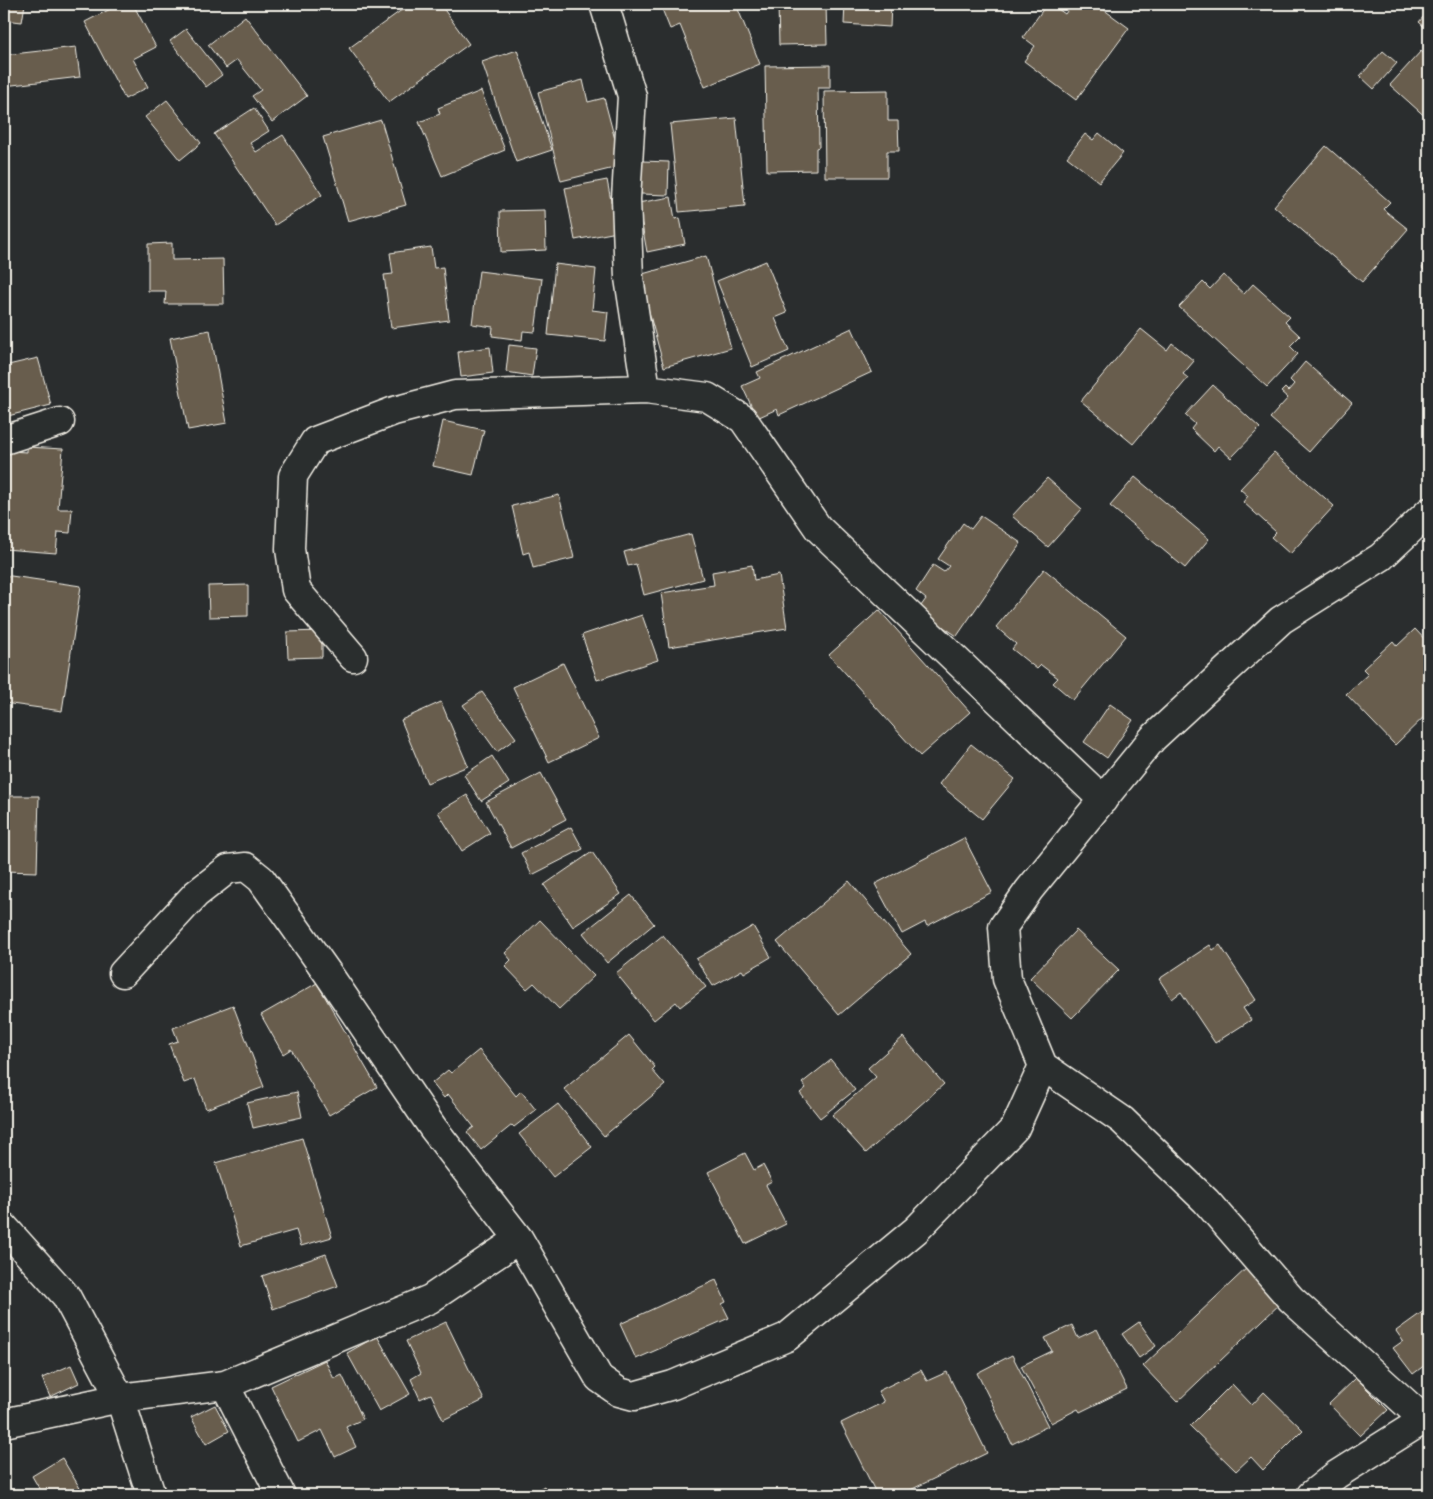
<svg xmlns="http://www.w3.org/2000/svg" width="1433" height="1499" font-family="Itim,sans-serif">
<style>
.building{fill:#675d4e;stroke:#f4f1e8}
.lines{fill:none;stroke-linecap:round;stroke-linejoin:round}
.minor-casing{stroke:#f4f1e8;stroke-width:31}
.minor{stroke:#2a2d2e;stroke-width:28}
</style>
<rect width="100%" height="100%" fill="#2a2d2e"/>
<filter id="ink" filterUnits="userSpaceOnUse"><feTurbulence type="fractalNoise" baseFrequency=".02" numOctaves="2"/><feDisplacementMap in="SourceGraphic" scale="10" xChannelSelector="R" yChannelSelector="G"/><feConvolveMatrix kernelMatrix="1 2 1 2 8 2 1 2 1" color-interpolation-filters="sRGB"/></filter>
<g filter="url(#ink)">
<path class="building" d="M 4,4 L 25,4 L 22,22 L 4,20 Z
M 120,4 L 133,4 L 156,47 L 133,59 L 148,87 L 125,99 L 85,22 Z
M 410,4 L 440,4 L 469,44 L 389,102 L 349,48 Z
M 660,4 L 736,4 L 760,64 L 705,87 L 680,25 L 670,29 Z
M 778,4 L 826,4 L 827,44 L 779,45 Z
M 845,4 L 891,4 L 890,27 L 844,24 Z
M 1047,4 L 1051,4 L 1065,14 L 1072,4 L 1096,4 L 1129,28 L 1076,100 L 1024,61 L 1035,46 L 1023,37 Z
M 1429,10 L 1429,31 L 1419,22 Z
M 245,16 L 307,96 L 272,122 L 252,96 L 261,90 L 237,60 L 226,68 L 208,45 Z
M 186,29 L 222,75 L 206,87 L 170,41 Z
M 76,47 L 80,77 L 4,86 L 4,55 Z
M 517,50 L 552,150 L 516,162 L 482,62 Z
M 1383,51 L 1397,63 L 1374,89 L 1360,76 Z
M 1421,51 L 1429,58 L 1429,120 L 1390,85 Z
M 830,65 L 830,88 L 818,88 L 819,147 L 816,148 L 816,170 L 767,171 L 765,66 Z
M 583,80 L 588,102 L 604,98 L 622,166 L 561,181 L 538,92 Z
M 888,90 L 888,121 L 898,121 L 899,151 L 887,151 L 887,177 L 825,177 L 824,91 Z
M 481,91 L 505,150 L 442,176 L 419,122 L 440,114 L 438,108 Z
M 167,100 L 201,143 L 180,160 L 145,117 Z
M 254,108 L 269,131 L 250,143 L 256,152 L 283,135 L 322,195 L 275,225 L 214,134 Z
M 736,118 L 745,206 L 679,212 L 670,124 Z
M 381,120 L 406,205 L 348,221 L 323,137 Z
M 1099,133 L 1123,153 L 1099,182 L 1067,157 L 1085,134 L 1093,140 Z
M 1326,146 L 1390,202 L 1383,209 L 1408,229 L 1362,282 L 1274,206 Z
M 642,161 L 669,162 L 668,195 L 641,194 Z
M 1429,173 L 1429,186 L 1422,180 Z
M 607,180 L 617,232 L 575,240 L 565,188 Z
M 671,197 L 675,219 L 680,218 L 685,244 L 647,252 L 638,203 Z
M 545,210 L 546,250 L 501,252 L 500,211 Z
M 172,243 L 172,260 L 223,259 L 224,304 L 165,304 L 166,291 L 148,291 L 148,244 Z
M 431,247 L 434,268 L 443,267 L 449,320 L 391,328 L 384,275 L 393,274 L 390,253 Z
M 706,256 L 731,348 L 664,367 L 639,275 Z
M 1429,259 L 1429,274 L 1422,268 Z
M 766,261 L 787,313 L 775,318 L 789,351 L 752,367 L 717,281 Z
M 555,264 L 596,269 L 592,310 L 608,312 L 605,341 L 548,335 Z
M 479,271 L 542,279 L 535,332 L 523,331 L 522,340 L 492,336 L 493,327 L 472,324 Z
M 1223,275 L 1244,294 L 1253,284 L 1290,317 L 1285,322 L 1300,336 L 1290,346 L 1298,354 L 1267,387 L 1179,307 L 1203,282 L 1210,289 Z
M 852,328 L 872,372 L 779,415 L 777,409 L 757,418 L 742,386 L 760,378 L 757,372 Z
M 1141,329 L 1167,350 L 1172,343 L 1194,361 L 1183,374 L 1188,378 L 1133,444 L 1081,401 Z
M 210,330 L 227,423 L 188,430 L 170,338 Z
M 509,345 L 536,348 L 532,376 L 506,372 Z
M 490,347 L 493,373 L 461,377 L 458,352 Z
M 38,358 L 51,405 L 4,417 L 4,366 Z
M 1305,362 L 1352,403 L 1309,452 L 1270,418 L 1288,398 L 1281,392 L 1285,388 L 1288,391 L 1294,384 L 1290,380 Z
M 1213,385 L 1260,428 L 1231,458 L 1218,446 L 1214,451 L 1191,429 L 1195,424 L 1185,415 Z
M 443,421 L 484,430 L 473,475 L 433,466 Z
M 27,447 L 63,449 L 58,509 L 72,509 L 70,533 L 58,532 L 56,553 L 4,549 L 4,500 L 8,451 L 27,452 Z
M 1274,453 L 1334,506 L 1290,554 L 1271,537 L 1276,532 L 1243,502 L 1248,496 L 1240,489 Z
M 1135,477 L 1209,539 L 1185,568 L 1110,506 Z
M 1047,478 L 1082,509 L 1048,547 L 1012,516 Z
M 559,495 L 574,558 L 533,568 L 529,552 L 523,554 L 512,506 Z
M 981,516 L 1021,543 L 957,636 L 918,610 L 926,599 L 916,591 L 933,565 L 944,572 L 949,566 L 938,559 L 963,523 L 971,529 Z
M 691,534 L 703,579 L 644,595 L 636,564 L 628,566 L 624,552 Z
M 752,565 L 754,580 L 779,575 L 787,628 L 669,647 L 661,593 L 714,585 L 712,572 Z
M 1044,569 L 1126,636 L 1073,700 L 1053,683 L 1058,678 L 1041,665 L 1037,669 L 1012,649 L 1016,644 L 996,627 Z
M 4,575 L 81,586 L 62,711 L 4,703 Z
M 248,585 L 248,616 L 209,617 L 208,586 Z
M 879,610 L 970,712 L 920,756 L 829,655 Z
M 642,615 L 658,660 L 597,680 L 582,635 Z
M 1415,629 L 1429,644 L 1429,712 L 1395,745 L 1346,694 L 1368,674 L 1363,669 L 1393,641 L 1397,646 Z
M 322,631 L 322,657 L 288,658 L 287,632 Z
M 563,663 L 599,738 L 549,762 L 513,687 Z
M 482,692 L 516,738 L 497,752 L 463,705 Z
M 441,702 L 468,766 L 427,783 L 401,720 Z
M 1110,704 L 1133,720 L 1107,758 L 1084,742 Z
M 971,744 L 1015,779 L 982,819 L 939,784 Z
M 492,756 L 509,783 L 481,801 L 464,775 Z
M 541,773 L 566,819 L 511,848 L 486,802 Z
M 467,795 L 490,833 L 462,851 L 438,812 Z
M 4,796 L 39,796 L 37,872 L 4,871 Z
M 571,827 L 583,849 L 532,875 L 521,853 Z
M 964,838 L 992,892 L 927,926 L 925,922 L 902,934 L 875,884 Z
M 592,852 L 621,894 L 573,927 L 544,885 Z
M 849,881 L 911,954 L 839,1015 L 777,942 Z
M 631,895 L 654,924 L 607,963 L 583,933 Z
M 540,920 L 594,976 L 559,1009 L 534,983 L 527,989 L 505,966 L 511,960 L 505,953 Z
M 753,926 L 771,957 L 744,973 L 742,970 L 713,986 L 696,959 Z
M 1076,930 L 1119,970 L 1072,1018 L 1030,978 Z
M 663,935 L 706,987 L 680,1007 L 676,1002 L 654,1020 L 616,973 Z
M 1210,945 L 1213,950 L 1220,945 L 1256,1000 L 1243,1008 L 1251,1020 L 1215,1043 L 1181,992 L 1172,999 L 1159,979 Z
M 317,983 L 377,1087 L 329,1115 L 291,1049 L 283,1054 L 261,1015 Z
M 233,1005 L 264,1087 L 206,1109 L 195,1079 L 184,1083 L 169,1044 L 178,1041 L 173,1028 Z
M 629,1035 L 655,1067 L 652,1070 L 665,1085 L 604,1136 L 564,1089 Z
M 903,1037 L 944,1084 L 866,1153 L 832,1115 L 876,1077 L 868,1068 Z
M 479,1050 L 516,1096 L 521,1091 L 536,1110 L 514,1127 L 512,1125 L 481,1150 L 467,1132 L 474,1127 L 448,1094 L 444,1098 L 432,1083 L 448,1070 L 451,1073 Z
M 831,1060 L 855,1090 L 820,1118 L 800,1093 L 806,1088 L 802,1083 Z
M 297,1092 L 302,1117 L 253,1128 L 247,1103 Z
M 558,1104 L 592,1147 L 553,1177 L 519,1134 Z
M 302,1138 L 332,1237 L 301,1246 L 296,1230 L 241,1246 L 216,1163 Z
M 745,1153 L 754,1170 L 763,1165 L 772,1182 L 766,1185 L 786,1224 L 745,1244 L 708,1172 Z
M 326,1254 L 338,1286 L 273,1309 L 262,1276 Z
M 1250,1265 L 1284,1300 L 1177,1402 L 1143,1366 Z
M 716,1280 L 726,1302 L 722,1304 L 729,1318 L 636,1359 L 620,1324 Z
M 1428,1308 L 1429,1310 L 1429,1362 L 1413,1374 L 1393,1348 L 1403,1341 L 1396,1331 Z
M 446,1322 L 484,1400 L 443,1420 L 431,1394 L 420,1399 L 411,1379 L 421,1373 L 406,1341 Z
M 1139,1322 L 1156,1346 L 1139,1358 L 1122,1334 Z
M 1072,1325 L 1078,1338 L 1097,1329 L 1127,1389 L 1080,1412 L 1078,1409 L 1051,1423 L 1021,1366 L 1052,1351 L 1045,1338 Z
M 377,1336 L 410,1394 L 379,1411 L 347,1353 Z
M 1012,1355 L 1048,1426 L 1012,1444 L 977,1373 Z
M 325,1360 L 334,1379 L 342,1375 L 363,1419 L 346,1427 L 356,1447 L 335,1457 L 322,1430 L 298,1442 L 271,1386 Z
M 71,1365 L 79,1383 L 50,1397 L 42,1378 Z
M 921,1370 L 927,1381 L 947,1372 L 987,1453 L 900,1495 L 877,1495 L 841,1423 L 884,1402 L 878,1391 Z
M 1356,1378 L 1388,1410 L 1360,1436 L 1329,1404 Z
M 1232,1384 L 1252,1405 L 1264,1392 L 1303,1430 L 1263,1470 L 1251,1457 L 1236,1471 L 1190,1426 Z
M 215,1405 L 229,1431 L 206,1444 L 191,1417 Z
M 62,1458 L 84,1495 L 43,1495 L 32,1476 Z
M 544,1486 L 549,1495 L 529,1495 Z"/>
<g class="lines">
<g class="minor-casing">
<path id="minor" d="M 604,4 L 632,96 L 626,199 L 629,278 L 646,389
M 4,440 L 60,422
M 1429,512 L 1381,557 L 1281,620 L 1153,738 L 1029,890 L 1003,927 L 1007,979 L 1043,1066 L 1122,1120 L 1206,1201 L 1291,1299 L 1429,1424
M 353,657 L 296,590 L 290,549 L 293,476 L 315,441 L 394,411 L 455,395 L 646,389 L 707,397 L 743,419 L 818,528 L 1103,800
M 123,973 L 196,894 L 228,869 L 246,867 L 261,879 L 329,975 L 433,1128 L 519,1239 L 599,1378 L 619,1392 L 634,1396 L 673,1385 L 787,1337 L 916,1230 L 1015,1128 L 1043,1066
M 4,1227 L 66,1296 L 120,1398 L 151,1495
M 225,1385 L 281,1495
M 4,1423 L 120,1398 L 225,1385 L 430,1299 L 519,1239
M 1311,1495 L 1336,1475 L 1425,1419"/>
</g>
<use href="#minor" class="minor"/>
</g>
</g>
<rect width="1433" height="1499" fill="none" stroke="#2a2d2e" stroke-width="20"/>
<rect x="10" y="10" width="1413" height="1479" fill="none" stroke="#f4f1e8" stroke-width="2" filter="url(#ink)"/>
</svg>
